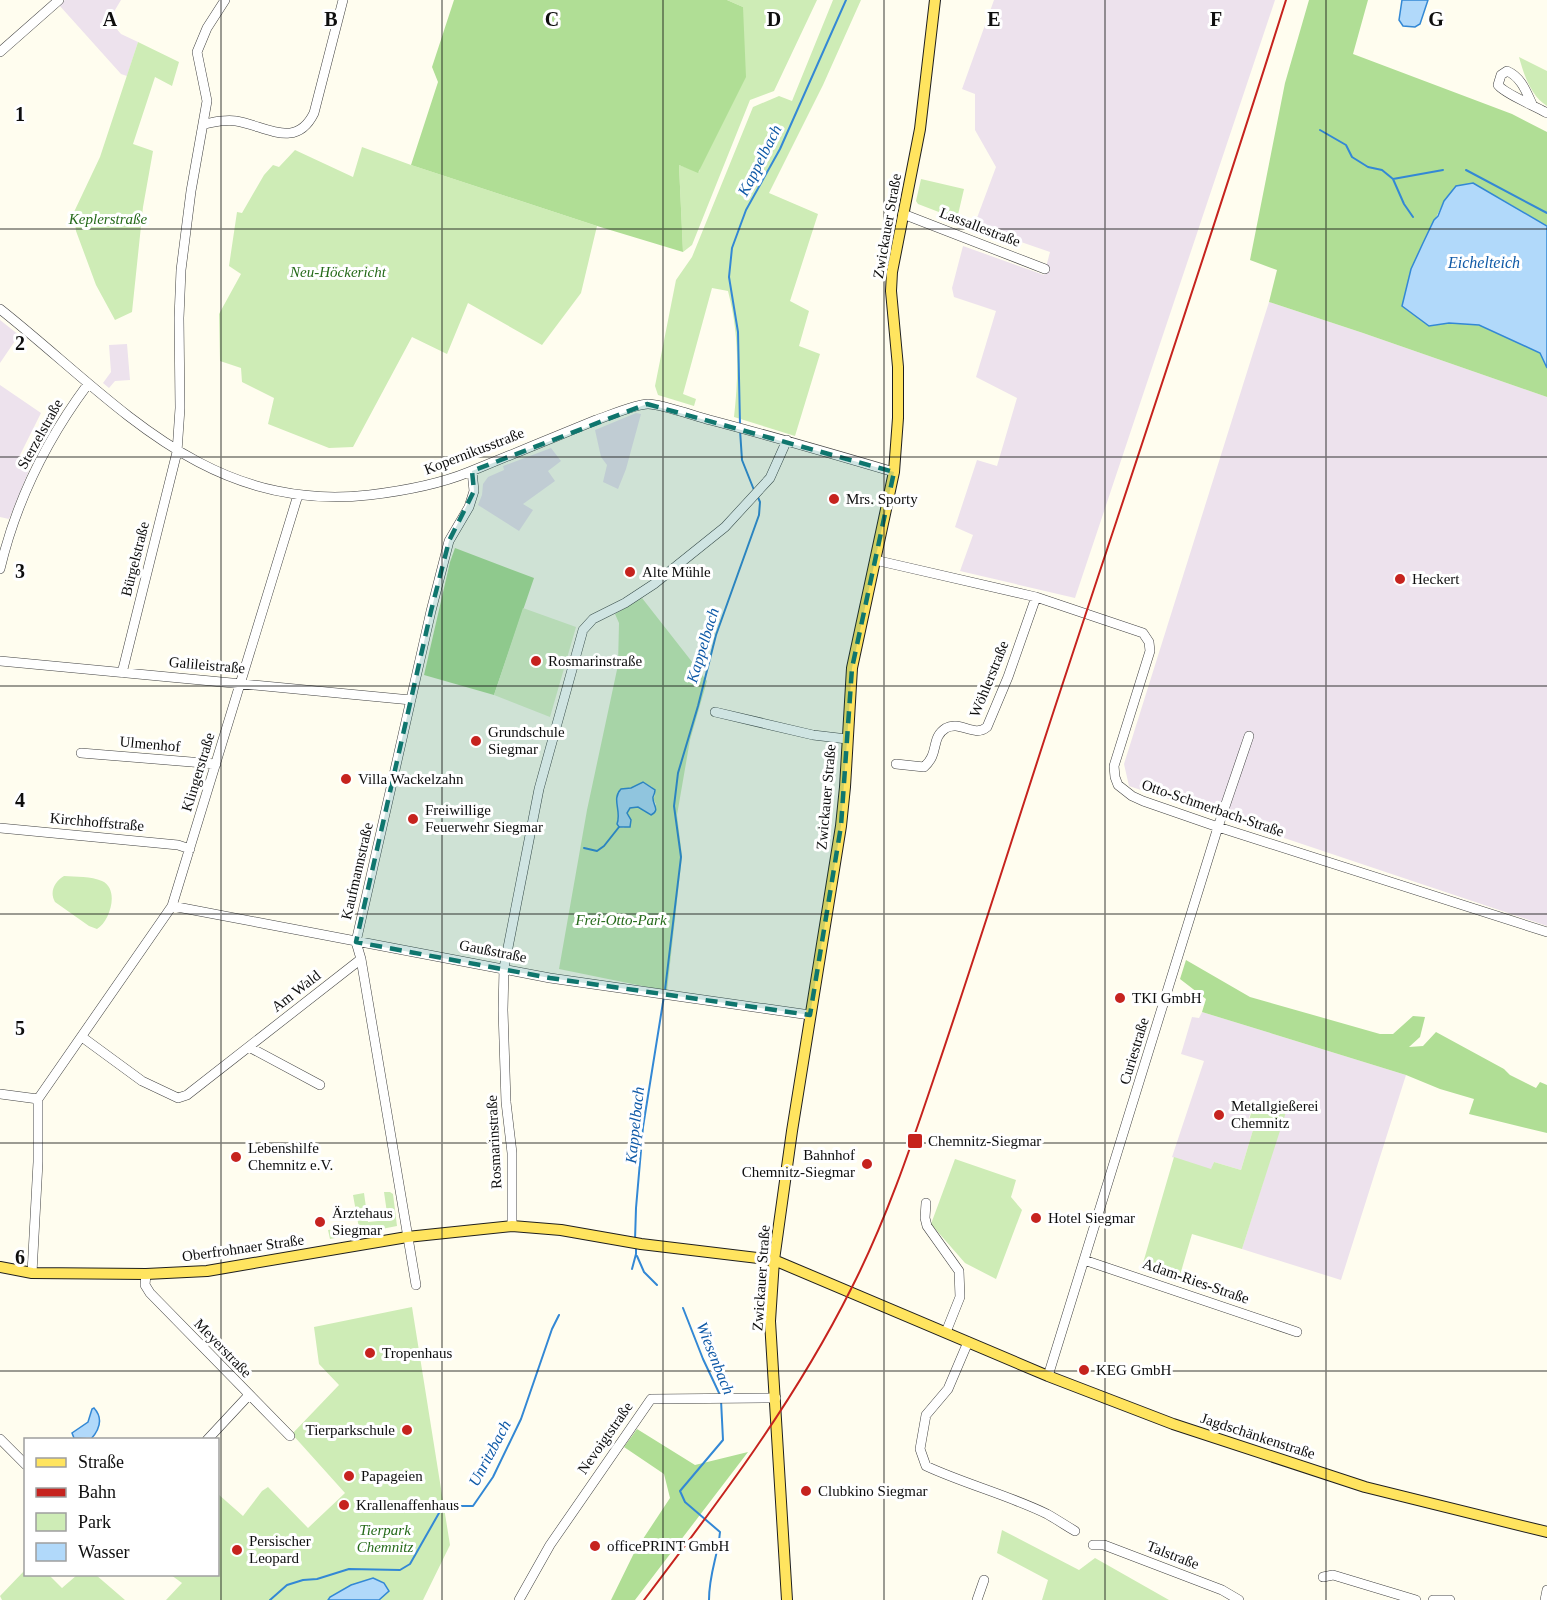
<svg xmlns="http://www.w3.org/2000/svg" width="1547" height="1600" font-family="'Times New Roman',serif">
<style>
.industrial{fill:#ede2ed}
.green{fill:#ceecb6;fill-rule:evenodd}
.forest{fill:#b0de95}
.pitch{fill:#e1f3c9}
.water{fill:#b1d9fa;stroke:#3388d5;stroke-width:1.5}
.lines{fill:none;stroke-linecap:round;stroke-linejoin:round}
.stream{stroke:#3388d5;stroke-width:2}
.minor-casing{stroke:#414141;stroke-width:10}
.major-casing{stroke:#1f1f1f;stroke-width:12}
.minor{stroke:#fff;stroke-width:9}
.major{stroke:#ffe45f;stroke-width:10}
.rail{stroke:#c6231e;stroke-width:2}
.marked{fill:#0f766e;fill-opacity:0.2;stroke:#0f766e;stroke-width:4.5;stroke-dasharray:12 8;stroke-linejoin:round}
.grid{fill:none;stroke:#0e0e0e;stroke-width:1.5;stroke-opacity:0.55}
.poi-dot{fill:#c6231e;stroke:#fff;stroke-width:2}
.labels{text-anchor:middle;stroke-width:6;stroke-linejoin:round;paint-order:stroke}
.park-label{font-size:15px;font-style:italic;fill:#256a1a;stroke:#fff}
.street-label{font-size:15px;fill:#0e0e0e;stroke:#fff}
.poi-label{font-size:15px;fill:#0e0e0e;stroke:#fff;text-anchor:start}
.water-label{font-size:16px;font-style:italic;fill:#105aa7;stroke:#fff}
.grid-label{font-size:20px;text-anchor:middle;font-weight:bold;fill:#0e0e0e;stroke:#fff;stroke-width:6;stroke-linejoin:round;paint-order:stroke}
</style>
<rect width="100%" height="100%" fill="#fffdef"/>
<path class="industrial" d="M 65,0 L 121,0 L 109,20 L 121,34 L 138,42 L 127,76 L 121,74 L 59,5 Z
M 994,0 L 1275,0 L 1075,598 L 960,571 L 973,535 L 955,527 L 977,460 L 997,466 L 1017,398 L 976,377 L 996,311 L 954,297 L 952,288 L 963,246 L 1044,275 L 1050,252 L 974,226 L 996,167 L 975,130 L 975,94 L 962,89 Z
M 1269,302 L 1363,333 L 1547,397 L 1547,926 L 1129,786 L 1124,764 Z
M 0,320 L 19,335 L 0,363 Z
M 127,344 L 130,380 L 115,381 L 109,388 L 103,383 L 111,372 L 109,345 Z
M 0,385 L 41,413 L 19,457 L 32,463 L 9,519 L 0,517 Z
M 636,413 L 641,414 L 626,469 L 618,489 L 603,482 L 607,465 L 601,457 L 595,430 Z
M 551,448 L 561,461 L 548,471 L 555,481 L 523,504 L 533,510 L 519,531 L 478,505 L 482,495 L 483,484 L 488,477 L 504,470 L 503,466 Z
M 1202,1012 L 1406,1075 L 1341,1280 L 1242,1249 L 1285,1112 L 1254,1102 L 1246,1127 L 1253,1130 L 1241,1170 L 1214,1162 L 1211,1170 L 1172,1157 L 1204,1061 L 1181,1054 L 1192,1017 L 1199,1018 Z"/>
<path class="green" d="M 727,0 L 817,0 L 774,91 L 750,100 L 692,245 L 683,252 L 679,165 L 699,172 L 743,7 Z
M 833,0 L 861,0 L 823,85 L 769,193 L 818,214 L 790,301 L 809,311 L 799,346 L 820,354 L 795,436 L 734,417 C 739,374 739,333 728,291 L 712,288 L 683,394 L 696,399 L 694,406 L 658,395 L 655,386 L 676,280 L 692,257 L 753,107 L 779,96 L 792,101 Z
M 138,42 L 179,62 L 172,86 L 155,77 L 133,144 L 153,151 L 143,207 L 132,312 L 115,320 L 96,285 L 76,231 L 74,212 L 100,157 Z
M 1519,57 L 1547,71 L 1547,106 C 1531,96 1524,75 1519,57 Z
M 362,147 L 411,165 L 597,226 L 581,293 L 542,345 L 468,303 L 447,354 L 412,337 L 353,447 L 329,448 L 268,424 L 274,398 L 242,382 L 241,368 L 220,361 L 219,314 L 241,274 L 229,266 L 237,212 L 242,213 L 264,175 L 273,165 L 279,167 L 295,150 L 353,177 Z
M 921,179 L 964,189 L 957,219 L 918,204 L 916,201 Z
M 642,598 L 707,681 L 690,740 L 677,815 L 682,856 L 667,991 L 559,969 L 587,810 L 618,665 L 619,623 L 615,614 ZM 643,782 L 652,787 L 655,795 L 653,799 L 656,804 L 651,815 L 638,807 L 630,808 L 627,813 L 630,818 L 624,828 L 619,827 L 617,822 L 619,818 L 617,793 L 621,789 L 631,788 Z
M 64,876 C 76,877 91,876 102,881 C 120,889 110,921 97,929 L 89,926 L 55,902 C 49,892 55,881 64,876 Z
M 1254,1102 L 1286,1112 L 1242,1249 L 1192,1234 L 1178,1282 L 1141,1270 L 1174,1157 L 1211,1169 L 1214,1162 L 1241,1170 L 1253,1130 L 1247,1128 Z
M 955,1159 L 1016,1180 L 1011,1197 L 1022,1210 L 996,1279 L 965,1263 L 931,1224 Z
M 384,1192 L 390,1192 L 393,1194 L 397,1226 L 330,1239 L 328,1230 L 347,1227 L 348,1230 L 359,1228 L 353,1195 L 364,1193 L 368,1222 L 388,1220 Z
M 412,1307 L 450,1545 L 423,1600 L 166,1600 L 182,1583 L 171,1575 L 218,1574 L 218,1494 L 243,1516 L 262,1491 L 268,1487 L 308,1528 L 345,1493 L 292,1434 L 339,1385 L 319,1364 L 314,1327 Z
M 1002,1530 L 1079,1570 L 1095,1558 L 1169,1600 L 1042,1600 L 1048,1580 L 997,1553 Z
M 25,1570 L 26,1574 L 49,1575 L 62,1588 L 77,1575 L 96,1575 L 125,1600 L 2,1600 L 0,1596 Z"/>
<path class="forest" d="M 454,0 L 727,0 L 743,7 L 746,77 L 698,173 L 679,165 L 683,252 L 597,226 L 411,165 L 438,82 L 432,67 Z
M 1309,0 L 1368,0 L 1353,54 L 1512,114 L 1547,132 L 1547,226 L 1498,197 L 1444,201 L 1411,269 L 1429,326 L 1449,323 L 1479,325 L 1541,353 L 1547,368 L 1547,397 L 1363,333 L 1269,302 L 1277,270 L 1250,260 L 1285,83 Z
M 455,548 L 534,578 L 494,695 L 424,675 L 450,562 Z
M 1186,960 L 1250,997 L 1380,1034 L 1393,1034 L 1413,1016 L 1425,1017 L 1420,1037 L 1409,1047 L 1423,1046 L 1436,1032 L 1504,1069 L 1510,1075 L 1536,1088 L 1540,1082 L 1547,1085 L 1547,1133 L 1469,1114 L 1474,1099 L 1440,1089 L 1406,1075 L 1202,1012 L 1206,999 L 1180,979 Z
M 637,1429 L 695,1465 L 748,1452 L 635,1600 L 611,1600 L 635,1551 L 670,1498 L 664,1474 L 624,1447 Z"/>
<path class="pitch" d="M 523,608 L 576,627 L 550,717 L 494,695 Z"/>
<path class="water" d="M 1402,0 L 1428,0 L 1420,24 L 1415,27 L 1403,26 L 1399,20 Z
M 1473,183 L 1547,226 L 1547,368 L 1540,353 L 1479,325 L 1449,323 L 1429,326 L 1402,306 L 1411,269 L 1423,243 L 1434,220 L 1438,216 L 1444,201 L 1456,186 Z
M 643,782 L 655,790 C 655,793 654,795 653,797 C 652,805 661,810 651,815 L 638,807 L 630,808 L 627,813 L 631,820 L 630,827 L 619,827 L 617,824 C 622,811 611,799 621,789 L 631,788 Z
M 94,1408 C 104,1419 99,1430 91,1439 L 74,1438 L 72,1433 L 88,1422 L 92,1409 Z
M 373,1578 L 384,1583 L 389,1591 L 379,1600 L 328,1600 L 330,1597 L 351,1585 Z"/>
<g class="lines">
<path class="stream" d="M 1320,130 L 1346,145 L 1352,157 L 1368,167 L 1382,170 L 1393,179 L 1404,204 L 1413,217
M 1466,170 L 1547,213
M 1393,179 L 1443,170
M 740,424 L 738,332 L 729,277 L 732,248 L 746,210 L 780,149 L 846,0
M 740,430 L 742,460 L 754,490
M 584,848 L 597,851 L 604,846 L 619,827
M 665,990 L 681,857 L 674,806 L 678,773 L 698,706 L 716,635 L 759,515 L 760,502 L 757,495
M 635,1240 L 636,1208 L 643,1127 L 664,996
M 637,1256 L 644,1272 L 657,1285
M 632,1269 L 636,1254 L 636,1245
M 683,1308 L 703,1359 L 720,1395
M 270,1600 L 287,1585 L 303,1580 L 317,1579 L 349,1569 L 400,1570 L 410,1564 L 439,1513 L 447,1506 L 473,1506 L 493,1477 L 521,1419 L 552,1329 L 559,1315
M 709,1600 C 709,1573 718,1556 720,1532 L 685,1502 L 680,1491 L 723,1440 L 721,1400"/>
<g class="minor-casing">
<path id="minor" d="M 0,52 L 59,0
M 1532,104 C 1526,91 1521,77 1507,71 L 1501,75 L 1498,85 C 1505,94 1535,106 1547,113
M 204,124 C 215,122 225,119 236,121 C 266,126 296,150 314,113 L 343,0
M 903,214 L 1045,269
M 0,309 C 116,401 205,513 369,495 C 403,491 437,485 469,472 C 511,455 554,437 596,420 C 608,416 636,404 648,404 C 661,404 695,416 710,420 C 771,436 833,454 894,472
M 875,560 L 1036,597 L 1143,633 L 1149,642 L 1150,651 L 1114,766 L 1115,777 L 1118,785 L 1132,796 L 1143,801 L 1218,827 L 1547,932
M 0,569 C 16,502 47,439 88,384
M 0,661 L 411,700
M 122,673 L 177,452 L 180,408 L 179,318 L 181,270 L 191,191 L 207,101 L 197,52 L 207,28 L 225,0
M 715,712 L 813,735 L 847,739
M 81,753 L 216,764
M 896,764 L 924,767 C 940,753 930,738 946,728 C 960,720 974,738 987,727 L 1008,677 L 1036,597
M 0,828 L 178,845 L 190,849
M 172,906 L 550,978 L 810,1015
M 82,1037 L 142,1081 L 178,1098 L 187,1095 L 361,959
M 249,1047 L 320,1085
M 0,1094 L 38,1099
M 926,1203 L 925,1218 L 927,1226 L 959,1271 L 960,1297 L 946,1332
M 512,1226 L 512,1153 L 506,1102 L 503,1010 L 504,968 L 539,789 L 583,630 L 593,619 L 625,603 L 654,584 L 725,527 L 770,478 L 787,440
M 1084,1260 L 1297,1332
M 32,1273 L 38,1162 L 38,1099 L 172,906 L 298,495
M 146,1274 L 145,1285 L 150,1293 L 290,1436
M 416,1285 L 361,959 L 356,942 L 431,611 L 449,541 L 469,507 L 474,491 L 472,471
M 968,1342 L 948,1389 L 926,1415 L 920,1449 L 926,1466 C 965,1484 1008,1495 1047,1514 C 1056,1519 1065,1525 1075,1531
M 1048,1376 L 1218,827 L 1249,736
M 0,1439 L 26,1465
M 207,1440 L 248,1396
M 1093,1545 L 1104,1545 L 1222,1590 L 1239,1600
M 1323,1577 L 1333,1575 L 1416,1600
M 519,1600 L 550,1545 L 651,1399 L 776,1398
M 977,1600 L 984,1580
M 1433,1600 L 1450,1600
M 1545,1600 L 1547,1590"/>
</g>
<g class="major-casing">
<path id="major" d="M 0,1267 L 32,1273 L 146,1274 L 207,1271 L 407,1237 L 512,1226 L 561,1230 L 641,1244 L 774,1260 L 1048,1376 L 1173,1424 L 1365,1487 L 1547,1532
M 787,1600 L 770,1321 L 774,1260 L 792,1131 L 841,826 L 845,787 L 852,668 L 894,472 L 898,418 L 898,367 L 891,291 L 892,272 L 920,129 L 935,0"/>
</g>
<use href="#minor" class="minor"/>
<use href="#major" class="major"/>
<path class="rail" d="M 644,1600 C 720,1500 795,1401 851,1289 C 887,1219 912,1143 937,1069 C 978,948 1016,826 1056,704 C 1133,470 1212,236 1286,0"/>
</g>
<path class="marked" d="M 647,404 L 894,472 L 852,668 L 841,826 L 810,1015 L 550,978 L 356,942 L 431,611 L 449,541 L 474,491 L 472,471 Z"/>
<path class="grid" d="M 221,0 L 221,1600M 442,0 L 442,1600M 663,0 L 663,1600M 884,0 L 884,1600M 1105,0 L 1105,1600M 1326,0 L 1326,1600M 0,229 L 1547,229M 0,457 L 1547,457M 0,686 L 1547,686M 0,914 L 1547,914M 0,1143 L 1547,1143M 0,1371 L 1547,1371"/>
<g class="poi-dot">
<circle cx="834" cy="499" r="6"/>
<circle cx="630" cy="572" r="6"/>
<circle cx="1400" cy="579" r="6"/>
<circle cx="536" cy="661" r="6"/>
<circle cx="476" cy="741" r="6"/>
<circle cx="346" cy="779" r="6"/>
<circle cx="413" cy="819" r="6"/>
<circle cx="1120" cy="998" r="6"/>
<circle cx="1219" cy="1115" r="6"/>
<rect x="907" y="1133" width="16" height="16" rx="3"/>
<circle cx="236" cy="1157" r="6"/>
<circle cx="867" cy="1164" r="6"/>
<circle cx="1036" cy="1218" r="6"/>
<circle cx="320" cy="1222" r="6"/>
<circle cx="370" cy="1353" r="6"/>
<circle cx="1084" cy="1370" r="6"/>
<circle cx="407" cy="1430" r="6"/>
<circle cx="349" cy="1476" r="6"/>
<circle cx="806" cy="1491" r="6"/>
<circle cx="344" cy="1505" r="6"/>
<circle cx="595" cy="1546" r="6"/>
<circle cx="237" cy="1550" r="6"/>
</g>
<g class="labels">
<g class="park-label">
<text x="108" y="224">Keplerstraße</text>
<text x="338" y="277">Neu-Höckericht</text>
<text x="621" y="925">Frei-Otto-Park</text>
<text x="385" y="1535">Tierpark<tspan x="385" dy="17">Chemnitz</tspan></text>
</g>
<g class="street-label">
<text transform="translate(887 226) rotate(-80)" y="5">Zwickauer Straße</text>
<text transform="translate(980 227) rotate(21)" y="5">Lassallestraße</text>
<text transform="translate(40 434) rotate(-61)" y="5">Sterzelstraße</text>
<text transform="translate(474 451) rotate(-21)" y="5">Kopernikusstraße</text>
<text transform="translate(135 559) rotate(-76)" y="5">Bürgelstraße</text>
<text transform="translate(207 665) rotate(5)" y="5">Galileistraße</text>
<text transform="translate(989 679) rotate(-68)" y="5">Wöhlerstraße</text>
<text transform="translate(150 744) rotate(5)" y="5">Ulmenhof</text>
<text transform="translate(198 772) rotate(-73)" y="5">Klingerstraße</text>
<text transform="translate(826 797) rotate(-85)" y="5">Zwickauer Straße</text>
<text transform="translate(1213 808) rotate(19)" y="5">Otto-Schmerbach-Straße</text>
<text transform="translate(97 822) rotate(5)" y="5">Kirchhoffstraße</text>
<text transform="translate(357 871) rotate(-77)" y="5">Kaufmannstraße</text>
<text transform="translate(493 951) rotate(11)" y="5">Gaußstraße</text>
<text transform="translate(296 991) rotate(-38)" y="5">Am Wald</text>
<text transform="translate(1134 1051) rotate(-73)" y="5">Curiestraße</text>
<text transform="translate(494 1142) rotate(-93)" y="5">Rosmarinstraße</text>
<text transform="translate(243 1248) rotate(-8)" y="5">Oberfrohnaer Straße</text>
<text transform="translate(761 1278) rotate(-86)" y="5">Zwickauer Straße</text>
<text transform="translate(1196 1281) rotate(19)" y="5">Adam-Ries-Straße</text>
<text transform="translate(223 1348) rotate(46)" y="5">Meyerstraße</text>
<text transform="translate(1258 1436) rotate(18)" y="5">Jagdschänkenstraße</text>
<text transform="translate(605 1438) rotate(-55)" y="5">Nevoigtstraße</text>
<text transform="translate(1173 1555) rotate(21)" y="5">Talstraße</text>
</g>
<g class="poi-label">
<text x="846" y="504">Mrs. Sporty</text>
<text x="642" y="577">Alte Mühle</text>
<text x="1412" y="584">Heckert</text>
<text x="548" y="666">Rosmarinstraße</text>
<text x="488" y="737">Grundschule<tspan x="488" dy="17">Siegmar</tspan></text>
<text x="358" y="784">Villa Wackelzahn</text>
<text x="425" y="815">Freiwillige<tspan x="425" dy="17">Feuerwehr Siegmar</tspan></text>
<text x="1132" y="1003">TKI GmbH</text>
<text x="1231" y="1111">Metallgießerei<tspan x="1231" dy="17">Chemnitz</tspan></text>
<text x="928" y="1146">Chemnitz-Siegmar</text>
<text x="248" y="1153">Lebenshilfe<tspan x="248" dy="17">Chemnitz e.V.</tspan></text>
<text x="855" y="1160" text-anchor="end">Bahnhof<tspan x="855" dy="17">Chemnitz-Siegmar</tspan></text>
<text x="332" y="1218">Ärztehaus<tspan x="332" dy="17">Siegmar</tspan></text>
<text x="1048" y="1223">Hotel Siegmar</text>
<text x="382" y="1358">Tropenhaus</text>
<text x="1096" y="1375">KEG GmbH</text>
<text x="395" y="1435" text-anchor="end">Tierparkschule</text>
<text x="361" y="1481">Papageien</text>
<text x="818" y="1496">Clubkino Siegmar</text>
<text x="356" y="1510">Krallenaffenhaus</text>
<text x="249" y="1546">Persischer<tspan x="249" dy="17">Leopard</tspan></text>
<text x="607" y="1551">officePRINT GmbH</text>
</g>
<g class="water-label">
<text transform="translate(759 160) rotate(-63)" y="6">Kappelbach</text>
<text x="1484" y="268">Eichelteich</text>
<text transform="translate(702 645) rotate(-73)" y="6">Kappelbach</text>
<text transform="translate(634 1125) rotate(-84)" y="6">Kappelbach</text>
<text transform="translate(716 1358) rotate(68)" y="6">Wiesenbach</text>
<text transform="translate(489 1453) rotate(-62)" y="6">Unritzbach</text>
</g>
</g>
<g class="grid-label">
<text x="110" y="26">A</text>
<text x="331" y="26">B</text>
<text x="552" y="26">C</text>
<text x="774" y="26">D</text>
<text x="994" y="26">E</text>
<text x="1216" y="26">F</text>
<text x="1436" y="26">G</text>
<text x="20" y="121">1</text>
<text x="20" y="350">2</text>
<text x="20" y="578">3</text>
<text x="20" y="807">4</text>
<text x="20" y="1035">5</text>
<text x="20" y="1264">6</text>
</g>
<rect x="24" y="1438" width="195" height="138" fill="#ffffff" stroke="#9f9f9f" stroke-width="1.5"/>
<rect x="36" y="1458" width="30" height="9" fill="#ffe45f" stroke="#9f9f9f" stroke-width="1.5"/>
<text x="78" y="1468" font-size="18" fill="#0e0e0e">Straße</text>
<rect x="36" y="1488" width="30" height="9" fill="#c6231e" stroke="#9f9f9f" stroke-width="1.5"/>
<text x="78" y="1498" font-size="18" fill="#0e0e0e">Bahn</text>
<rect x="36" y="1513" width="30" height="18" fill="#ceecb6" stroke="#9f9f9f" stroke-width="1.5"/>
<text x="78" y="1528" font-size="18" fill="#0e0e0e">Park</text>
<rect x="36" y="1543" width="30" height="18" fill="#b1d9fa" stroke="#9f9f9f" stroke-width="1.5"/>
<text x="78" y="1558" font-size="18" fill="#0e0e0e">Wasser</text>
</svg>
